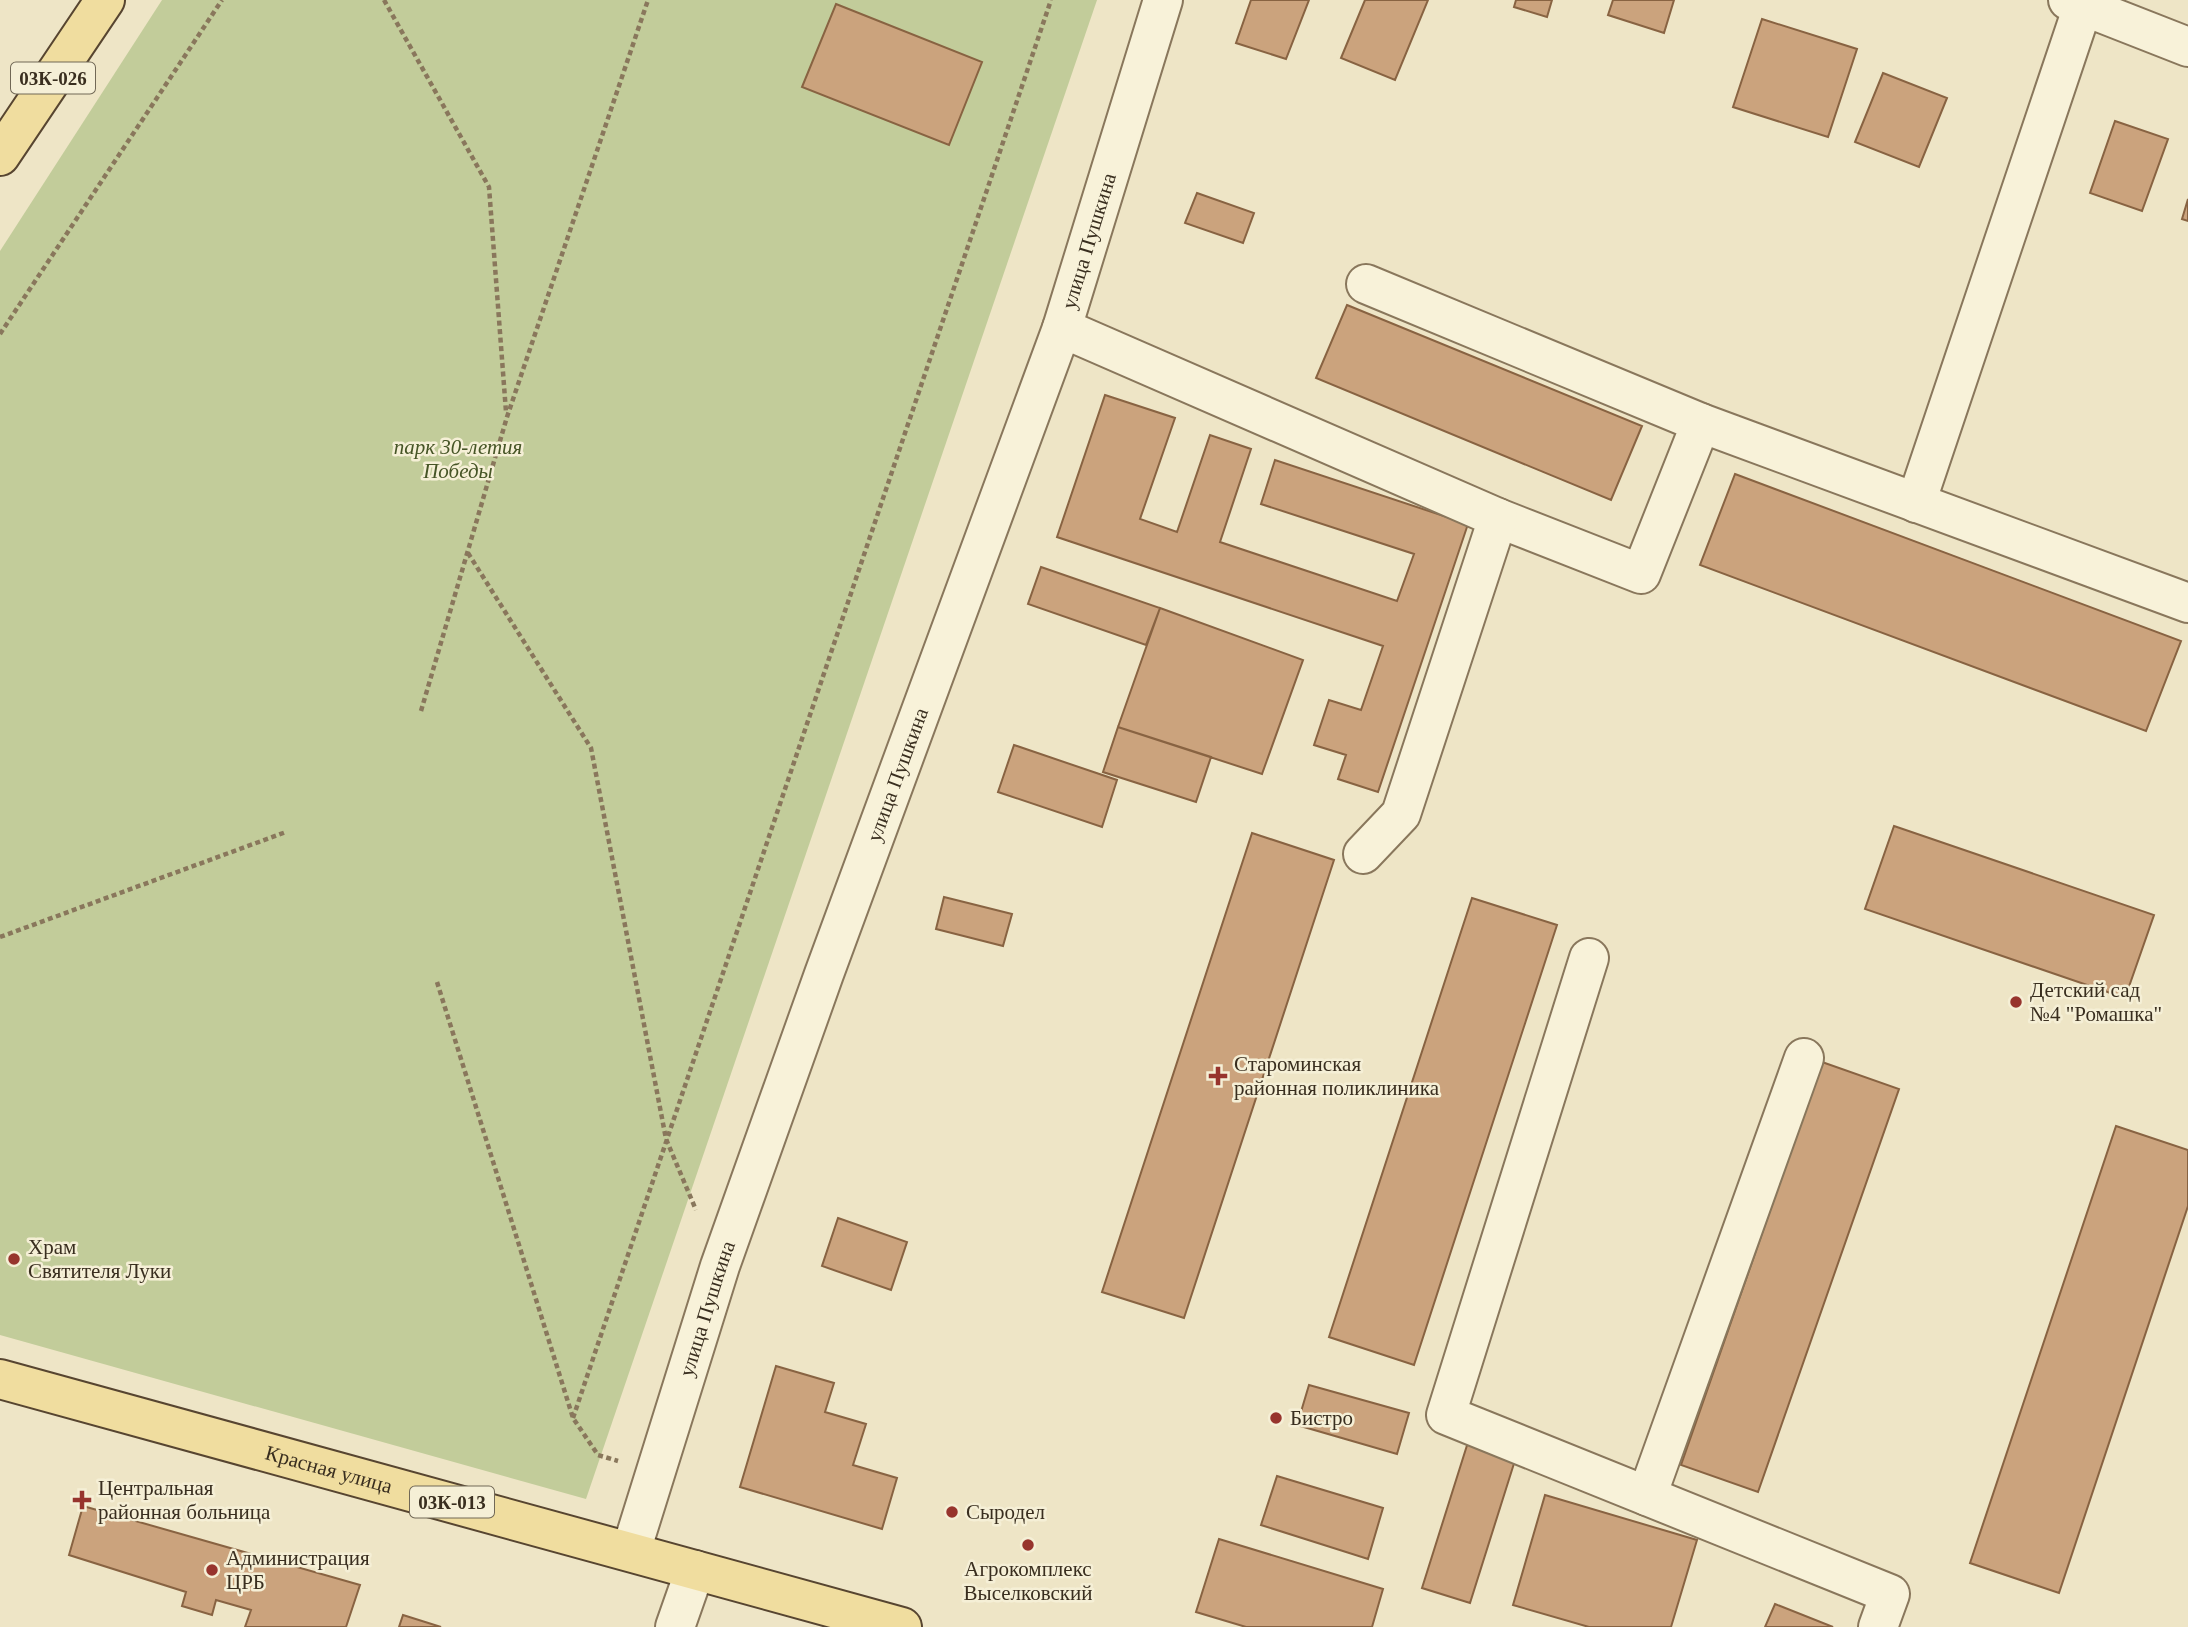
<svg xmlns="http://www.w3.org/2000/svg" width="2188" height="1627" font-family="Georgia,serif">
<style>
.green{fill:#c2cc9a}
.building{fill:#cba37d;stroke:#886342;stroke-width:2}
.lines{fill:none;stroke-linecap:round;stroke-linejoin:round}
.minor-casing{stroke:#89775c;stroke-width:42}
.major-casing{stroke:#574530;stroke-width:42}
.path{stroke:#89775c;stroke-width:4.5;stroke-dasharray:5 3.5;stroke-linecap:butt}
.minor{stroke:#f8f2d9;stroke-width:38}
.major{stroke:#f0dd9f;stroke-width:38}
.poi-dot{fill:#97342d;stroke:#f5efd6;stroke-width:2.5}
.labels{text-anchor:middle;stroke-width:5;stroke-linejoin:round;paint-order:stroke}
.shield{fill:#f5efd6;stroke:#716856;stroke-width:2}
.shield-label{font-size:19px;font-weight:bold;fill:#392e1f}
.street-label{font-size:21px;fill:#392e1f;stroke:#f5efd6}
.park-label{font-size:21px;font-style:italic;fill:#465526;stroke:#f5efd6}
.poi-label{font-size:21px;fill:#392e1f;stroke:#f5efd6;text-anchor:start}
</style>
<rect width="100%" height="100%" fill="#eee5c6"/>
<path class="green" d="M 162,0 L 1097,0 L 586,1499 L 0,1335 L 0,251 Z"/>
<path class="building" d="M 1251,0 L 1309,0 L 1286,59 L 1236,43 Z
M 1365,0 L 1428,0 L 1395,80 L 1341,58 Z
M 1516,0 L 1552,0 L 1547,17 L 1514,7 Z
M 1613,0 L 1674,0 L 1664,33 L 1608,15 Z
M 836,4 L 982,62 L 949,145 L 802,87 Z
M 1762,19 L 1857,49 L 1828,137 L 1733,107 Z
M 1883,73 L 1947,98 L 1919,167 L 1855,142 Z
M 2115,121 L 2168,139 L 2142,211 L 2090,193 Z
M 1197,193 L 1254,213 L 1243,243 L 1185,223 Z
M 2188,199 L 2188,221 L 2182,219 Z
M 1347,305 L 1642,426 L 1611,500 L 1316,378 Z
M 1105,395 L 1175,418 L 1140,519 L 1177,532 L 1210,435 L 1251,449 L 1220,542 L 1397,601 L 1414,554 L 1261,504 L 1275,460 L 1468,524 L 1378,792 L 1338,779 L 1346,755 L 1314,745 L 1329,700 L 1361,710 L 1383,646 L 1057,537 Z
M 1735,474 L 2181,641 L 2146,731 L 1700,565 Z
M 1041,567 L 1160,608 L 1146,645 L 1028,604 Z
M 1160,608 L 1303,660 L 1262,774 L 1118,727 Z
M 1118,727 L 1211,757 L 1196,802 L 1103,772 Z
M 1014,745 L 1117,780 L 1102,827 L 998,792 Z
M 1894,826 L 2154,915 L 2125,998 L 1865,909 Z
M 1252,833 L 1334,860 L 1184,1318 L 1102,1292 Z
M 944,897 L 1012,914 L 1003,946 L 936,929 Z
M 1472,898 L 1557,925 L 1414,1365 L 1329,1337 Z
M 1822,1062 L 1899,1089 L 1758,1492 L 1681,1465 Z
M 2116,1126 L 2188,1150 L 2188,1206 L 2059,1593 L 1970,1563 Z
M 838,1218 L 907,1242 L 891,1290 L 822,1266 Z
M 776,1366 L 834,1383 L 825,1412 L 866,1424 L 853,1465 L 897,1478 L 882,1529 L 740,1487 Z
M 1309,1385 L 1409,1413 L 1397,1454 L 1297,1425 Z
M 1469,1439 L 1517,1454 L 1470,1603 L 1422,1588 Z
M 1277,1476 L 1383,1508 L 1368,1559 L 1261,1525 Z
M 1545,1495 L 1697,1540 L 1671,1627 L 1589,1627 L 1513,1605 Z
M 83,1506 L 360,1585 L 346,1627 L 245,1627 L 251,1610 L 216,1600 L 212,1615 L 182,1606 L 186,1592 L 69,1555 Z
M 1219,1539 L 1383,1589 L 1372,1627 L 1246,1627 L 1196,1612 Z
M 1775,1604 L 1833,1627 L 1765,1627 Z
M 403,1615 L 441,1627 L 399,1627 Z"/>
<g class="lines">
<g class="minor-casing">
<g id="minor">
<path d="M 2068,0 L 2188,47"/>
<path d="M 1366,284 L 1701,423 L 1641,574 L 1498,518"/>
<path d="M 1062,328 L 1498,518 L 1401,814 L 1363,854"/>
<path d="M 1701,423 L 2188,603"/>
<path d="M 1916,503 L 2083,6"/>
<path d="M 1589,958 L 1446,1415 L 1890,1594 L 1878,1627"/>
<path d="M 1647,1496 L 1804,1058"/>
<path id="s1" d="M 631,1551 L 720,1266 L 824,974 L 1062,328 L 1163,0"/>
<path d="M 675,1627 L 695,1570"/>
</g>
</g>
<g class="major-casing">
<g id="major">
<path d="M 0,156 L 105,0"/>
<path id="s2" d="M 0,1379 L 902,1627"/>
</g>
</g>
<path class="path" d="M 384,0 L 489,187 L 506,412
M 0,334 L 222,0
M 468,553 L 591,748 L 666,1139 L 696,1210
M 421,711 L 507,417 L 648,0
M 0,937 L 286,832
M 437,982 L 573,1418 L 598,1455 L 618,1461
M 573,1418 L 1051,0"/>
<use href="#minor" class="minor"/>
<use href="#major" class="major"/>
</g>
<g class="poi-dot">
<circle cx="2016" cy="1002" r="7"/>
<path d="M1214.5 1065.5h7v7h7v7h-7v7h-7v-7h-7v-7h7z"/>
<circle cx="14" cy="1259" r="7"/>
<circle cx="1276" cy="1418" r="7"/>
<path d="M78.5 1489.5h7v7h7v7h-7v7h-7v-7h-7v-7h7z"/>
<circle cx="952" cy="1512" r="7"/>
<circle cx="1028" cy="1545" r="7"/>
<circle cx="212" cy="1570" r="7"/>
</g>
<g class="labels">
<g class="shield">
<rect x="11" y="62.5" width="84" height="31" rx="5"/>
<rect x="410" y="1486.5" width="84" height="31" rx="5"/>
</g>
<g class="shield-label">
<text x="53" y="85">03К-026</text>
<text x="452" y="1509">03К-013</text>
</g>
<g class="street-label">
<text dy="7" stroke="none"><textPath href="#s1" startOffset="1388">улица Пушкина</textPath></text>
<text dy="7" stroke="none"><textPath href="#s1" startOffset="821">улица Пушкина</textPath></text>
<text dy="7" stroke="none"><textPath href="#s1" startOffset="254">улица Пушкина</textPath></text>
<text dy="7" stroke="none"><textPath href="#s2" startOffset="341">Красная улица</textPath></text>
</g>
<g class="park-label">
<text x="458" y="454">парк 30-летия<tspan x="458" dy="24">Победы</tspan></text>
</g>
<g class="poi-label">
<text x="2030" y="997">Детский сад<tspan x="2030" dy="24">№4 "Ромашка"</tspan></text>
<text x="1234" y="1071">Староминская<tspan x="1234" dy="24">районная поликлиника</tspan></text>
<text x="28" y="1254">Храм<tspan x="28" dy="24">Святителя Луки</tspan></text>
<text x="1290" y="1425">Бистро</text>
<text x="98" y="1495">Центральная<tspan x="98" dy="24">районная больница</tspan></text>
<text x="966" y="1519">Сыродел</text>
<text x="226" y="1565">Администрация<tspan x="226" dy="24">ЦРБ</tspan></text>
<text x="1028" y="1576" text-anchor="middle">Агрокомплекс<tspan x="1028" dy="24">Выселковский</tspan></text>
</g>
</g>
</svg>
